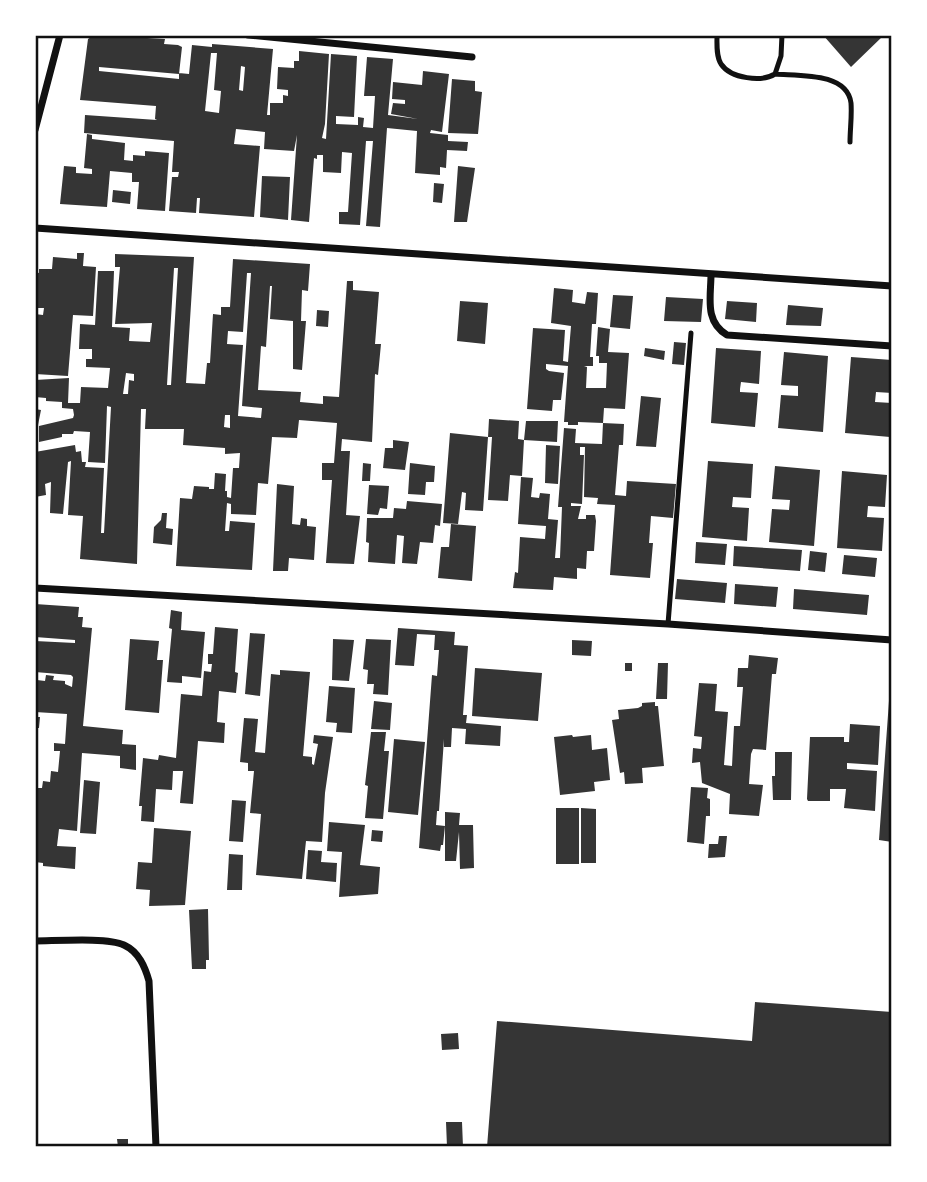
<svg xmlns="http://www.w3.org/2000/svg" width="927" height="1182" font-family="'Space Grotesk',sans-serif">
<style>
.building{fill:#353535;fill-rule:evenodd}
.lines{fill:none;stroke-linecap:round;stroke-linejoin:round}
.service{stroke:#111;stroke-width:5}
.minor{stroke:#111;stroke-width:7}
.neatline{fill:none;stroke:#111;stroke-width:2.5}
</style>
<rect width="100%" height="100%" fill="#fff"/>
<path class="building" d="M 94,35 L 165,39 L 164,44 L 178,45 L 182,47 L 179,74 L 99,67 L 99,71 L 179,79 L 179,73 L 189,74 L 192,45 L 212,47 L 212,44 L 273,49 L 267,115 L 270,115 L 270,103 L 283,103 L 283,95 L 288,96 L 288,90 L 277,89 L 278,67 L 294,68 L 294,61 L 299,61 L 299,51 L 329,54 L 325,124 L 322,138 L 326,139 L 331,54 L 357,56 L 354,117 L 336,116 L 336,124 L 358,125 L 358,117 L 364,118 L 363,127 L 373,128 L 375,96 L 364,96 L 367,57 L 393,59 L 388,115 L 418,119 L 391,114 L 393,103 L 405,104 L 405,100 L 392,99 L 393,82 L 422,85 L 423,71 L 449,74 L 442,132 L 431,130 L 430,133 L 448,135 L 448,141 L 468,142 L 467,151 L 447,150 L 446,168 L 440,167 L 440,175 L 415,173 L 417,131 L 387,128 L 380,227 L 366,226 L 373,141 L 366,141 L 360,225 L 339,224 L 339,212 L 348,212 L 352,153 L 342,152 L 341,173 L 323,172 L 323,155 L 317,155 L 317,159 L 314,158 L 309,222 L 291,220 L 297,135 L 294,151 L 264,149 L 265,132 L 236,129 L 234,144 L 260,146 L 254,217 L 199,213 L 200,198 L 197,198 L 196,213 L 169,211 L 172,177 L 178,177 L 179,172 L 172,172 L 174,141 L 84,133 L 85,115 L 157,120 L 155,119 L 156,106 L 80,100 L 88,39 ZM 211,53 L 217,53 L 214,90 L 221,91 L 219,113 L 205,111 ZM 241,66 L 245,67 L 243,91 L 239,90 Z
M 823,35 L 884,35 L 851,67 Z
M 452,79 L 475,81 L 475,91 L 482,92 L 478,134 L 448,133 Z
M 87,134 L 92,135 L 92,139 L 125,143 L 124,160 L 133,161 L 133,155 L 145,156 L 145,151 L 169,153 L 165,211 L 137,209 L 139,182 L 132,182 L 132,173 L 110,171 L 107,207 L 60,204 L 64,166 L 76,167 L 76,173 L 92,174 L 92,169 L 84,168 Z
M 458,166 L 475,168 L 467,222 L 454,222 Z
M 262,176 L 290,177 L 288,220 L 260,217 Z
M 434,183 L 444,184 L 442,203 L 433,202 Z
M 113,190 L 131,192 L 130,204 L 112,202 Z
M 77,253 L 84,253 L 83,266 L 96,267 L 93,316 L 73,315 L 68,376 L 35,374 L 35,314 L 43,315 L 44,308 L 37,308 L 38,302 L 35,301 L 35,272 L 39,273 L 39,269 L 52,269 L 53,257 L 77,259 Z
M 115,254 L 194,257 L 186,383 L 205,384 L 207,363 L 210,363 L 213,314 L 221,315 L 221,307 L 230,307 L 233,259 L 310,264 L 308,291 L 302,290 L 301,321 L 306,321 L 302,370 L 293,369 L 293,321 L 270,319 L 272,286 L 270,286 L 266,347 L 261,346 L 258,390 L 301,392 L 300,402 L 323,404 L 323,396 L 339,397 L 347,281 L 353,281 L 353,290 L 379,292 L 375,344 L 381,344 L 378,375 L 375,374 L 372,442 L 342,439 L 341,451 L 350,451 L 346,515 L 360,516 L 354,564 L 326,563 L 332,480 L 322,480 L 322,463 L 334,463 L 337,423 L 299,420 L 297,438 L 272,437 L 268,484 L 258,483 L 256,515 L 231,514 L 231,504 L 227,503 L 225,531 L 229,531 L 230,521 L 255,523 L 252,570 L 176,566 L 180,498 L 192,499 L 194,486 L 209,487 L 209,489 L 214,489 L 215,473 L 226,474 L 225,491 L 227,491 L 227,497 L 231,498 L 233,468 L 239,468 L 240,453 L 225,454 L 225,448 L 183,445 L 184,429 L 145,429 L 146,409 L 141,409 L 137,564 L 80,559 L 83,516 L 68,515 L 71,461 L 68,462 L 63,514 L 50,513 L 51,482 L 45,484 L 46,495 L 35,497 L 35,452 L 75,445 L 76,452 L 81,451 L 82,462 L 86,462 L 85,467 L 104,468 L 101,533 L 104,533 L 111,407 L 107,406 L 105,463 L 88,462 L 90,432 L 74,431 L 73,434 L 62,434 L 62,437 L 39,442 L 39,426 L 73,418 L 74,415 L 73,409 L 62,408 L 62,402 L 46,401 L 46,398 L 35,397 L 35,380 L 69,378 L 68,403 L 80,403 L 81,387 L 108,388 L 110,368 L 86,367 L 86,359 L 92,359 L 92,349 L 79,349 L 80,324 L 95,325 L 98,271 L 114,271 L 112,327 L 130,328 L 129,341 L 150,342 L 152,323 L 115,324 L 120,267 L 115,267 ZM 174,268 L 178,268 L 171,385 L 167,385 ZM 247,273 L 251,273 L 242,406 L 262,408 L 261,418 L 238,416 L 243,345 L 227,344 L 228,331 L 243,332 ZM 126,373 L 134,374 L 134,381 L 129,380 L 128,394 L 123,394 ZM 225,415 L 230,415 L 230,428 L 224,427 Z
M 554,288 L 573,290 L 572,302 L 585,304 L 587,292 L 598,293 L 596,324 L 592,324 L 590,357 L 593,357 L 593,366 L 584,366 L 587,367 L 586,388 L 606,388 L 607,363 L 599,363 L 599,356 L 596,356 L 598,327 L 610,329 L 608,352 L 629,353 L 625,409 L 604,408 L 603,423 L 578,422 L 578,425 L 568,425 L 568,422 L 564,422 L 568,366 L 546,364 L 546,369 L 549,371 L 564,373 L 561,400 L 553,400 L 552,411 L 527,409 L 533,328 L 565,330 L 563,361 L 568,362 L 571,326 L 551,323 Z
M 613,295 L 633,296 L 630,329 L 610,327 Z
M 666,297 L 703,299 L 701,322 L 664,321 Z
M 460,301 L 488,303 L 485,344 L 457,341 Z
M 727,301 L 757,303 L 756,322 L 725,319 Z
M 788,305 L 823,308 L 821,326 L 786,325 Z
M 317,310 L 329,311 L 328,327 L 316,326 Z
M 674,342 L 686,343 L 684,365 L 672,364 Z
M 645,348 L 665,351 L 664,360 L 644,356 Z
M 716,348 L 761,351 L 759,384 L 741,382 L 740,389 L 740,392 L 758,393 L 755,427 L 711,423 Z
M 784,352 L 828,356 L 823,432 L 778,428 L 781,395 L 798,396 L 798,386 L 781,385 Z
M 851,357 L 892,360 L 892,393 L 876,392 L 875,402 L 892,403 L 890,437 L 845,433 Z
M 641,396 L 661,398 L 656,447 L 636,446 Z
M 35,409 L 41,410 L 36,435 L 35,435 Z
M 489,419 L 519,421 L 518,439 L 524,440 L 522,476 L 510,475 L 508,501 L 488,500 L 492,437 L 488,437 Z
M 526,421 L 558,421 L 557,442 L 524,440 Z
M 603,423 L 624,424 L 623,445 L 619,445 L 615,495 L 626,496 L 627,481 L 676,484 L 673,518 L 651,516 L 649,543 L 653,543 L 650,578 L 610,575 L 615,505 L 597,504 L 598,498 L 584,497 L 585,447 L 580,447 L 580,455 L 584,455 L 582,504 L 571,503 L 571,506 L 581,506 L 578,519 L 586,519 L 586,515 L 595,515 L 596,521 L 594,551 L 587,551 L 586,569 L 577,568 L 577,579 L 554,577 L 553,590 L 513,588 L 515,572 L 518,573 L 520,537 L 545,539 L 546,526 L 518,524 L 521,477 L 533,478 L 531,497 L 539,498 L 540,493 L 550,494 L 548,519 L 558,520 L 555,558 L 560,558 L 562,507 L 558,507 L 564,428 L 576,429 L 575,443 L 602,444 Z
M 450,433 L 488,437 L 483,511 L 465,510 L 466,493 L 462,492 L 458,524 L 443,523 Z
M 393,440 L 409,442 L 405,470 L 383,468 L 385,448 L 393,448 Z
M 546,445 L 560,446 L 558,484 L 545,483 Z
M 708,461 L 753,464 L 751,498 L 733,497 L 732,507 L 749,508 L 747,541 L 702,537 Z
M 363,463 L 371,464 L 370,481 L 362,481 Z
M 410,463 L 435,466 L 434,482 L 426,482 L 425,495 L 408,494 Z
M 775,466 L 820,470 L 814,546 L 769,542 L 772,509 L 789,510 L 790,500 L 772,499 Z
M 842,471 L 887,475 L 885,507 L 868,506 L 867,517 L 884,518 L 882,551 L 837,548 Z
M 277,484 L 294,486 L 292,524 L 300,525 L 301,518 L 307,519 L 307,526 L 316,527 L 314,560 L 289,558 L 288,571 L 273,571 Z
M 369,485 L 389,486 L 387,509 L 380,508 L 378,515 L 367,514 Z
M 407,501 L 442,504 L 440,526 L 435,525 L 433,543 L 420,542 L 417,564 L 402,563 L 404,536 L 397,535 L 395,564 L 368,562 L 369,543 L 366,542 L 367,518 L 393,518 L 394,508 L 406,509 Z
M 162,513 L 167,513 L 166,528 L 173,529 L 172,545 L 153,543 L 154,527 L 161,520 Z
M 451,524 L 476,526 L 472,581 L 438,578 L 441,547 L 449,547 Z
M 696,542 L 727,544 L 725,565 L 695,563 Z
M 734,546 L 802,550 L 800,571 L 733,566 Z
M 810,551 L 827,553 L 825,572 L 808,570 Z
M 844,555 L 877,558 L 875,577 L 842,574 Z
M 677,579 L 727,583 L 725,603 L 675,599 Z
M 735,584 L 778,587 L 776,607 L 734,604 Z
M 794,589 L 869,595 L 867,615 L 793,609 Z
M 35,604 L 79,607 L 78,617 L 83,617 L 82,627 L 92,628 L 83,726 L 123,730 L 122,744 L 136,745 L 136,770 L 120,768 L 120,756 L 82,753 L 77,831 L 59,829 L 57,846 L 76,847 L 75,869 L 43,866 L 43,863 L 35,862 L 35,788 L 42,788 L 43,781 L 50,782 L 51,771 L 58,772 L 60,751 L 54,751 L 54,743 L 65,744 L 67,714 L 35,712 L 37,680 L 45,681 L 46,675 L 54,676 L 53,680 L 65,681 L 65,684 L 72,687 L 73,677 L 71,675 L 35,672 L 35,641 L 75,643 L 75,640 L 35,637 Z
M 171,610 L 182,612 L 181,630 L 205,632 L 201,678 L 182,676 L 182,683 L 167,682 L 172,629 L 169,628 Z
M 215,627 L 238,629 L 235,672 L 238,673 L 236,693 L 219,691 L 217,722 L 225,723 L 224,743 L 198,741 L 193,804 L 180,803 L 183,771 L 173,771 L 172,790 L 156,789 L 154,822 L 141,821 L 142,806 L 139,806 L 143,758 L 158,760 L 159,755 L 176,758 L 181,694 L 202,696 L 204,671 L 211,672 L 212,664 L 208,664 L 208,654 L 213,654 Z
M 398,628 L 455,632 L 454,645 L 468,646 L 463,715 L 467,715 L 466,723 L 501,726 L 500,746 L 465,744 L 466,729 L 452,728 L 451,747 L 444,747 L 444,739 L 439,811 L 437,811 L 436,825 L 445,826 L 443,845 L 441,845 L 440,851 L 419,848 L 432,675 L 437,676 L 439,650 L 434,650 L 435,635 L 417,634 L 414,666 L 395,665 Z
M 250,633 L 265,634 L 260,696 L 245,694 Z
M 130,639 L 159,641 L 157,660 L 163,660 L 159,713 L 125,710 Z
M 333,639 L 354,640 L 349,681 L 332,680 Z
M 366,639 L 391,640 L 388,695 L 373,694 L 374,684 L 367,684 L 368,670 L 363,669 Z
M 572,640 L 592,641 L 591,656 L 572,655 Z
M 749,655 L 778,658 L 776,674 L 772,674 L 766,750 L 753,749 L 751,754 L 749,784 L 763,785 L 759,816 L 729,814 L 730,794 L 702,783 L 700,762 L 692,763 L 693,748 L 701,749 L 702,737 L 694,736 L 699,683 L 717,684 L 715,711 L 728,712 L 724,765 L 732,766 L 734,726 L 740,726 L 743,687 L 737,687 L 738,668 L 748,668 Z
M 625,663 L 632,663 L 632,671 L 625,671 Z
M 658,663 L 668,663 L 667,699 L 656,699 Z
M 475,668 L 542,673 L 538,721 L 472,716 Z
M 280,670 L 310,672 L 303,756 L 312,757 L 312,764 L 314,765 L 318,744 L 313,743 L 314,735 L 333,737 L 325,793 L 322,842 L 306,841 L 302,879 L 256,875 L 261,814 L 250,813 L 254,771 L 248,771 L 248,763 L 240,762 L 244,718 L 258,719 L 255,752 L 265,753 L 271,674 L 280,675 Z
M 329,686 L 355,688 L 352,733 L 336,732 L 337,723 L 326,722 Z
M 890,687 L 892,687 L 892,842 L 879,840 Z
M 374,701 L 392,703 L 390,730 L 371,729 Z
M 655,702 L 655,706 L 658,706 L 664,766 L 642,768 L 643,783 L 625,784 L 624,772 L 620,773 L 612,720 L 619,719 L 618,710 L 638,708 L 642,706 L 642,703 Z
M 35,717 L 40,717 L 39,728 L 35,728 Z
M 850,724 L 880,726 L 878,765 L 847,763 L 847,769 L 877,771 L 875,811 L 844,808 L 846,789 L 830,789 L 830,801 L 808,801 L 807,799 L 810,737 L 844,737 L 844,742 L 849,742 Z
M 371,732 L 386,732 L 384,751 L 389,751 L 383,819 L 365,818 L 368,786 L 365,785 Z
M 572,735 L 573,737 L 591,735 L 592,750 L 607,748 L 610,780 L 594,782 L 595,791 L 560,795 L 554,737 Z
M 394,739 L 425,742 L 418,815 L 388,812 Z
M 775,752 L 792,752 L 791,800 L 773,800 L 772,776 L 775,776 Z
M 84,780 L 100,782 L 96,834 L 80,833 Z
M 691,787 L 708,788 L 707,798 L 710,799 L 710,816 L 706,816 L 704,844 L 687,842 Z
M 232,800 L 246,801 L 243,842 L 229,841 Z
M 556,808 L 579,808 L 579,864 L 556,864 Z
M 581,808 L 596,809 L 596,863 L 581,863 Z
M 445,812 L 460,813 L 459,825 L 473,825 L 474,868 L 460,869 L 459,832 L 456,861 L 445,861 Z
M 329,822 L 365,825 L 360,865 L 380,867 L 378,894 L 339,897 L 342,852 L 327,851 Z
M 154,828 L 191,831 L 185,905 L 149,906 L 150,890 L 136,889 L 138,862 L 152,863 Z
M 372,830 L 383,831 L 382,842 L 371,841 Z
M 719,836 L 727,836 L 725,857 L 708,858 L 709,844 L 718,844 Z
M 308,850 L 322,851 L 321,862 L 337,863 L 336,882 L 306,879 Z
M 229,854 L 243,855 L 242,890 L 227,890 Z
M 208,909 L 209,960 L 206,960 L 206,969 L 192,969 L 189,910 Z
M 755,1002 L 892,1012 L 892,1147 L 487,1147 L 497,1021 L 752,1041 Z
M 458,1033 L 459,1049 L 442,1050 L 441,1034 Z
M 446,1122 L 462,1122 L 463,1147 L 447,1147 Z
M 117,1139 L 128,1139 L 128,1147 L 118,1147 Z"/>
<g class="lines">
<path class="service" d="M 717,35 C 717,44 716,56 721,64 C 731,79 762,82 775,74 C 799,76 847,72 851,103 C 852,116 850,130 850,142
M 775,74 L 781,56 L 782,35
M 668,624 L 691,333"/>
<path class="minor" d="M 248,35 L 472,57
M 35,130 L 60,35
M 35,228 L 892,286
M 711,274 C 711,297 704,321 727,335 L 892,346
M 35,588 L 668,624 L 892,640
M 35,941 C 55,941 108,937 124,945 C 139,952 145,967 149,981 L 156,1147"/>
</g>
<rect width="927" height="1182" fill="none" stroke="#ffffff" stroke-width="74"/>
<rect x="37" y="37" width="853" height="1108" class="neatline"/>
</svg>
